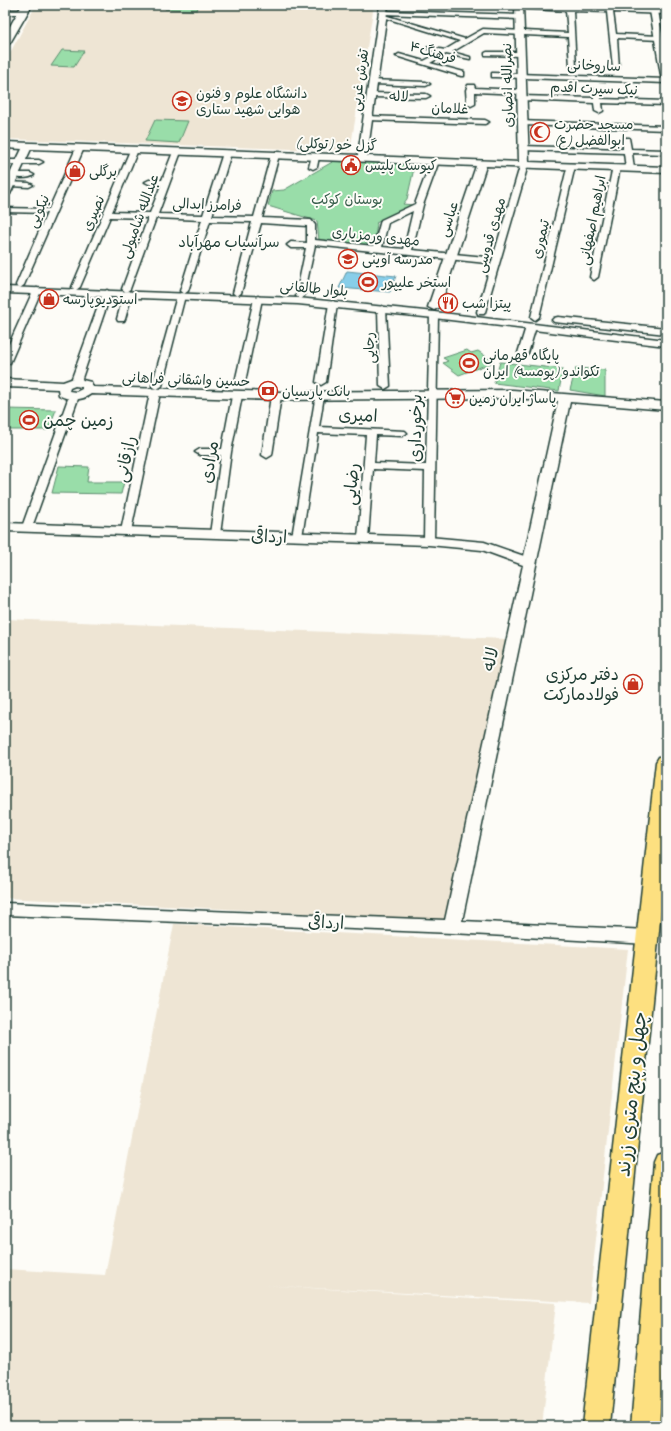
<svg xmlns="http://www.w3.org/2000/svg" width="671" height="1431" font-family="Caveat,'Playpen Sans Arabic',sans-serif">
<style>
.built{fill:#eee5d4}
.green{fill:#99dda9;stroke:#5c8d6e}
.water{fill:#88cee9;stroke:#5e94a1}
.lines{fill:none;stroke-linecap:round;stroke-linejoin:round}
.minor-casing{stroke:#1f3d34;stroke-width:3}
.tertiary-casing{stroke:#1f3d34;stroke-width:3}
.secondary-casing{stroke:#1f3d34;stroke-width:3}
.primary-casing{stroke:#1f3d34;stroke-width:3}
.minor{fill:#fdfcf7;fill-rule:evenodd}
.tertiary{fill:#fdfcf7;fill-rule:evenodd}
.secondary{fill:#fdfcf7;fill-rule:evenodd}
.primary{fill:#fde080;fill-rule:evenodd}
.labels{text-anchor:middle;stroke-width:4;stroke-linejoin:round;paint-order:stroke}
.far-street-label{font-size:14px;fill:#1f3d34;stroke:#fdfcf7}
.far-poi-label{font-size:14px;fill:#1f3d34;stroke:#fdfcf7;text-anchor:start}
.far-park-label{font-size:14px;fill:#375d4b;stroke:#fdfcf7}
.far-neighbourhood-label{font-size:15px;fill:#1f3d34;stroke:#fdfcf7}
.street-label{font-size:17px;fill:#1f3d34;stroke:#fdfcf7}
.poi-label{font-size:17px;fill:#1f3d34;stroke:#fdfcf7;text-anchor:start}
.near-street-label{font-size:20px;fill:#1f3d34;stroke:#fdfcf7}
</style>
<rect width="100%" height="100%" fill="#fdfcf7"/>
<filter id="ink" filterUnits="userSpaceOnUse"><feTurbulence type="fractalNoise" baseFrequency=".025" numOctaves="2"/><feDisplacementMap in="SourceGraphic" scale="8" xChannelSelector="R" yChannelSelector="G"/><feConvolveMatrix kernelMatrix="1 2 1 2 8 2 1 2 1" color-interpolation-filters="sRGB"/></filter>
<g filter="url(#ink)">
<path class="built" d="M 36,5 L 374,5 L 350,151 L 5,139 L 5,62 Z
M 5,619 L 506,639 L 447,920 L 5,898 Z
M 174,924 L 628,949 L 589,1303 L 260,1285 L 556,1303 L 542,1426 L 5,1426 L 5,1269 L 105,1275 Z"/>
<path class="green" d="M 167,5 L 199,5 L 197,10 L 165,9 Z
M 62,50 L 84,51 L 74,67 L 51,66 Z
M 155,120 L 188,121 L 179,143 L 145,141 Z
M 334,161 L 415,164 L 407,199 L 403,204 L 413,205 L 376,223 L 377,224 L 374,243 L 367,247 L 319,240 L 317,221 L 268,206 L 272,191 L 284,190 Z
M 467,350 L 471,353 L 478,351 L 494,362 L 459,375 L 443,363 L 448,361 L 443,358 Z
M 500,362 L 563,369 L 559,391 L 494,383 Z
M 576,368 L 605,370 L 605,396 L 570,390 Z
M 5,409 L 56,410 L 48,430 L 5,430 Z
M 59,466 L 89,467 L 87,482 L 124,482 L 121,494 L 52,493 Z
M 666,1296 L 666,1426 L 657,1426 Z"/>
<path class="water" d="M 347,271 L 396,276 L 390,292 L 339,288 Z"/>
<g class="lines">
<g class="minor-casing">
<path id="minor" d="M 519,5 L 566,7 L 566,5 L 572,5 L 572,7 L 606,8 L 606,5 L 612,5 L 613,8 L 666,10 L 666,14 L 613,12 L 616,34 L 659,36 L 662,38 L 659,40 L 617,38 L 619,68 L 617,69 L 613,67 L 607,12 L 573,11 L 576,67 L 570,66 L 568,37 L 484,33 L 452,52 L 470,57 L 470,59 L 446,54 L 430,63 L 464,72 L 464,76 L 461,76 L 396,56 L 399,54 L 424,61 L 439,53 L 428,49 L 428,47 L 445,50 L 460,41 L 379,16 L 384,15 L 465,39 L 483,29 L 568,33 L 566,11 L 517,8 L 516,7 Z
M 5,10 L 23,10 L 26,12 L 23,14 L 5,14 Z
M 386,11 L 520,15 L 523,17 L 520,19 L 384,14 L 384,12 Z
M 487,52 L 520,52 L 523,54 L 520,56 L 485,55 L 485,53 Z
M 492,73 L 666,79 L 666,83 L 495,77 L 492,77 Z
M 370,80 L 426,82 L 430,84 L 426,86 L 373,84 L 369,82 Z
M 468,85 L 474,85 L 475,88 L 521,90 L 525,92 L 521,94 L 475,92 L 475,104 L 471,106 L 467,104 L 466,90 Z
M 594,90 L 600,90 L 601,99 L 666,101 L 666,105 L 602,103 L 603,111 L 599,113 L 595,111 L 594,103 L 521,100 L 517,98 L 521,96 L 594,98 Z
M 368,93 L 426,94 L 430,96 L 426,98 L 371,97 L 367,95 Z
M 365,116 L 485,120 L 489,122 L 485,124 L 368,120 L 365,120 Z
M 519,121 L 666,126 L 666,130 L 522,125 L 519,125 Z
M 623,138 L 629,138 L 631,149 L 666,150 L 666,154 L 632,153 L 634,169 L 630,171 L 626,169 L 624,153 L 522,150 L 518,148 L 522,146 L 623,149 Z
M 77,146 L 83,146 L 84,148 L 24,285 L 20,288 L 17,287 L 16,285 L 47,213 L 5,212 L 5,208 L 49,209 Z
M 131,148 L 137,148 L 138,150 L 112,212 L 150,213 L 161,185 L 149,184 L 145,182 L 149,180 L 162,180 L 173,152 L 177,150 L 181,152 L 158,214 L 203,215 L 223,153 L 227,151 L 231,153 L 212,216 L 254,217 L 271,155 L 275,153 L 279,155 L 262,218 L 311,220 L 315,225 L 315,240 L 374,246 L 381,220 L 415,204 L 431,161 L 432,159 L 438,159 L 439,161 L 423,205 L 412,250 L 486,257 L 490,260 L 486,263 L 315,245 L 304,296 L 300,299 L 296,296 L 306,248 L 291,248 L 287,245 L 291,242 L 307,243 L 307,226 L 261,223 L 241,293 L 237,296 L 233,293 L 252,222 L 210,221 L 188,291 L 184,294 L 180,291 L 202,220 L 156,218 L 130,289 L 126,292 L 122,289 L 148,218 L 110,217 L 80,287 L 76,290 L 73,289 L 72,287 ZM 413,211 L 404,249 L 382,247 L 388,223 Z
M 312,155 L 318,155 L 319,157 L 317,167 L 313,169 L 309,167 Z
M 5,160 L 39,160 L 43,162 L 39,164 L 5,164 Z
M 521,163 L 527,163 L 528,165 L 485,312 L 484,314 L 478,314 L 477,312 Z
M 568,164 L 574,164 L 575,166 L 539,317 L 535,320 L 531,317 Z
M 613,166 L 616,166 L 620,168 L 598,277 L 594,280 L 590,277 Z
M 11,173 L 30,173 L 34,175 C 29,179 15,179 10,175 Z
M 7,182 L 29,183 L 33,185 L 29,187 L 10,186 L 7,186 Z
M 37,288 L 41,291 L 10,363 L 5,366 L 5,353 L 33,291 Z
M 107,290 L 111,293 L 82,378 L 83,382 L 81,384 L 75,384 L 72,378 L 103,293 Z
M 128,291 L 132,294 L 125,319 L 124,321 L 118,321 L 117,319 L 124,294 Z
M 181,293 L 185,296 L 162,386 L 157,389 L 154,388 L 152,386 L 177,296 Z
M 258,296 L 262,299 L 245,382 L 240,385 L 235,382 L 254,299 Z
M 333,301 L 337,304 L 326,382 L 321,385 L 316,382 L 329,304 Z
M 382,306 L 386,309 L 390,386 L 385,389 L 380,386 L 378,309 Z
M 434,312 L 438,315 L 434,541 L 429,544 L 424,541 L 425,471 L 373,469 L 368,539 L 367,541 L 359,541 L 358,539 L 366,435 L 318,433 L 302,537 L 297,540 L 293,539 L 292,537 L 316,394 L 319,393 L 324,396 L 319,427 L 405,431 L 407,433 L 402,436 L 376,435 L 374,463 L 426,465 L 430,315 Z
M 531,324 L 536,327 L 528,353 L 526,355 L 520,355 L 518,353 L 526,327 Z
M 155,390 L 160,393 L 131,531 L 126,534 L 121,531 L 150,393 Z
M 74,393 L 79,396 L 32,527 L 31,529 L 23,529 L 22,527 L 69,396 Z
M 237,393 L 242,396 L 231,452 L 220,534 L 215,537 L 210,534 L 221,455 L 200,455 L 195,452 L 200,449 L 222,449 L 232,396 Z
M 276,393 L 281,396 L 272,455 L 267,458 L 262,455 L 271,396 Z"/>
</g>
<g class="tertiary-casing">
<path id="tertiary" d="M 380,5 L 388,5 L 367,156 L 519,162 L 515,5 L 523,5 L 529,162 L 666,167 L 666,173 L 486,166 L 440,307 L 434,310 L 428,307 L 476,166 L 31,149 L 10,194 L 5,197 L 5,184 L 22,149 L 5,148 L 5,142 L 358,155 Z
M 649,5 L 657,5 L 666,56 L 666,84 L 662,81 Z
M 5,287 L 298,298 L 434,312 L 666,340 L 666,346 L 434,318 L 298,304 L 5,293 Z
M 558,317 L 666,328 L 666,334 L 554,322 L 552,320 L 554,318 Z
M 74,378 L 91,382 L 93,387 L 276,392 L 513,390 L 666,402 L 666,410 L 570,402 L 462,921 L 648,930 L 654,932 L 657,937 L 654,942 L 648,944 L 452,933 L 5,915 L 5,903 L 445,920 L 523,565 L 482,550 L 429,545 L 5,531 L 5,523 L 429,537 L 484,542 L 524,556 L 558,401 L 513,398 L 276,400 L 91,394 C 82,401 69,401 59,395 L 58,389 L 5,387 L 5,379 L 63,382 ZM 75,386 L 82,387 L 82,389 L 76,392 L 69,391 L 70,388 Z"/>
</g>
<g class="secondary-casing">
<path id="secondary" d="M 22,5 L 32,5 L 10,43 L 5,46 L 5,35 Z"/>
</g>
<g class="primary-casing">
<path id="primary" d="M 666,755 L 666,860 L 610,1426 L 582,1426 L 656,762 L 659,757 Z
M 666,1152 L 666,1328 L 659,1426 L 631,1426 L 654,1162 L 657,1155 Z"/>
</g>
<use href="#minor" class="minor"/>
<use href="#tertiary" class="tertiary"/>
<use href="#secondary" class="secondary"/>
<use href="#primary" class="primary"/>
</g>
</g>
<defs>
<g id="university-ring" transform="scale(1)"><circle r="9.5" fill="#fdfcf7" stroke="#c8321e" stroke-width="1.5"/><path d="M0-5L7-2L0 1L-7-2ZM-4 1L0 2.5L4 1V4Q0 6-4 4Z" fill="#c8321e"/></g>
<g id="mosque-ring" transform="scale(1)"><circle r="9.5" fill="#fdfcf7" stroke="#c8321e" stroke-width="1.5"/><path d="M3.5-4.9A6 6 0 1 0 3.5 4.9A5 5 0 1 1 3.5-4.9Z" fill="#c8321e"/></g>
<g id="civic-ring" transform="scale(1)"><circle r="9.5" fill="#fdfcf7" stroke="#c8321e" stroke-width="1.5"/><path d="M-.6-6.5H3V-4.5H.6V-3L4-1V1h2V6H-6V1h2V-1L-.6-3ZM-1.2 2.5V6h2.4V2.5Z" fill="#c8321e"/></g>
<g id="shop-ring" transform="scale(1)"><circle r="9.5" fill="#fdfcf7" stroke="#c8321e" stroke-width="1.5"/><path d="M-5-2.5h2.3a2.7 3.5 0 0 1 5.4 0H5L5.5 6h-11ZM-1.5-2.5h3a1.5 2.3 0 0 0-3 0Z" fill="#c8321e"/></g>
<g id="school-ring" transform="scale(1)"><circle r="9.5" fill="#fdfcf7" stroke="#c8321e" stroke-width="1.5"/><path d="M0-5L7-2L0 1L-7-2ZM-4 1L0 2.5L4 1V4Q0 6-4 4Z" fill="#c8321e"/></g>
<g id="stadium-ring" transform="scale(1)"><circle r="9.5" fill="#fdfcf7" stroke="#c8321e" stroke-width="1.5"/><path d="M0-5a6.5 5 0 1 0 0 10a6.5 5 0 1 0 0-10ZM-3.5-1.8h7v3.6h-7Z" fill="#c8321e"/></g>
<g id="restaurant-ring" transform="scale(1)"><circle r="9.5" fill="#fdfcf7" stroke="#c8321e" stroke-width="1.5"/><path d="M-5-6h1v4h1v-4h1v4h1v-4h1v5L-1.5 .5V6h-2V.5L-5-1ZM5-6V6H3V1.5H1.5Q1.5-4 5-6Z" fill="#c8321e"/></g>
<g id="bank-ring" transform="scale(1)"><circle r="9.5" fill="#fdfcf7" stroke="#c8321e" stroke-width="1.5"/><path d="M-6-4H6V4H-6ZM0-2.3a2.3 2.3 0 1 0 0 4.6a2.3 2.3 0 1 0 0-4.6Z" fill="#c8321e"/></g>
<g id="supermarket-ring" transform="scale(1)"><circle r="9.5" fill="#fdfcf7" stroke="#c8321e" stroke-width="1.5"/><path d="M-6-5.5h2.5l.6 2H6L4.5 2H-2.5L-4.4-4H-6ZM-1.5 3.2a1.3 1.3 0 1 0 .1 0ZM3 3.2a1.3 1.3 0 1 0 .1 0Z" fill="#c8321e"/></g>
</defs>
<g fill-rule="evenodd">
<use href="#university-ring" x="182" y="101"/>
<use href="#mosque-ring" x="540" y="132"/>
<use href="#civic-ring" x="351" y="165"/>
<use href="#shop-ring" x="75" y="171"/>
<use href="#school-ring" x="348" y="259"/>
<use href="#stadium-ring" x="368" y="282"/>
<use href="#shop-ring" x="49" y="299"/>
<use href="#restaurant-ring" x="448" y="303"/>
<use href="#stadium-ring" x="469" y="363"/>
<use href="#bank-ring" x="268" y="391"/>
<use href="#supermarket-ring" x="455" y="398"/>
<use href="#stadium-ring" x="29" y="420"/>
<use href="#shop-ring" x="633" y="684"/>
</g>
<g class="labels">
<g class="far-street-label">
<text transform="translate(433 52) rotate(16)" y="5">فرهنگ۴</text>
<text transform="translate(594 65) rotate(2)" y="5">ساروخانی</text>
<text transform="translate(359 80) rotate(-82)" y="5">تفرش غربی</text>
<text transform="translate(507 85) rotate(-91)" y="5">نصرالله انصاری</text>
<text transform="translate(594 88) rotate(2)" y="5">نیک سیرت اقدم</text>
<text transform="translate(399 96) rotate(1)" y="5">لاله</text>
<text transform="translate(450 108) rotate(2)" y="5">غلامان</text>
<text transform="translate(336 144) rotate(2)" y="5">گزل خو (توکلی)</text>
<text transform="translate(207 204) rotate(2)" y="5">فرامرز ابدالی</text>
<text transform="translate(38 211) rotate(-66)" y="5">نیکویی</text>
<text transform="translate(93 213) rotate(-67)" y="5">نصیری</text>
<text transform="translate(139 216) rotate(-70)" y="5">عبدالله شامبولی</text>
<text transform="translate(448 219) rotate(-72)" y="5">عباسی</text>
<text transform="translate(592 220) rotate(-79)" y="5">ابراهیم اصفهانی</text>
<text transform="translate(490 235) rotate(-74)" y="5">مهدی قدوسی</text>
<text transform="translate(376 236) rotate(6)" y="5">مهدی ورمزیاری</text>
<text transform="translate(540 239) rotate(-77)" y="5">تیموری</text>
<text transform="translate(314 288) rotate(5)" y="5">بلوار طالقانی</text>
<text transform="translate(369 348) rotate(-93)" y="5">رجایی</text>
<text transform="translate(186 379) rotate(2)" y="5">حسین واشقانی فراهانی</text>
</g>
<g class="far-poi-label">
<text x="196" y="98">دانشگاه علوم و فنون<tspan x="196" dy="16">هوایی شهید ستاری</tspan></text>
<text x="554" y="129">مسجد حضرت<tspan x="554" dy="16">ابوالفضل (ع)</tspan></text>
<text x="365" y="170">کیوسک پلیس</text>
<text x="89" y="176">برگلی</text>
<text x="362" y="264">مدرسه آوینی</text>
<text x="382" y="287">استخر علیپور</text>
<text x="63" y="304">استودیوپارسه</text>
<text x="462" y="308">پیتزا شب</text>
<text x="483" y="360">پایگاه قهرمانی<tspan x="483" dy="16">تکواندو (پومسه) ایران</tspan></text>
<text x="282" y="396">بانک پارسیان</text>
<text x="469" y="403">پاساژ ایران زمین</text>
</g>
<g class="far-park-label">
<text x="347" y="204">بوستان کوکب</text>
</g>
<g class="far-neighbourhood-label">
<text x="229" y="247">سرآسیاب مهرآباد</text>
</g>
<g class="street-label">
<text transform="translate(358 415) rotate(2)" y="6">امیری</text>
<text transform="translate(415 428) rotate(-89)" y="6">برخورداری</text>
<text transform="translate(125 459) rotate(-78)" y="6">رازقانی</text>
<text transform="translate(209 462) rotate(-81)" y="6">مرادی</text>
<text transform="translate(351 484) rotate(-85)" y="6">رضایی</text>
<text transform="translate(269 536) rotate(2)" y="6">ارداقی</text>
<text transform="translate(490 659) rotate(-78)" y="6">لاله</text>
<text transform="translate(326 922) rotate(2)" y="6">ارداقی</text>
</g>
<g class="poi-label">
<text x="43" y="426">زمین چمن</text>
<text x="619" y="680" text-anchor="end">دفتر مرکزی<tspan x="619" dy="20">فولادمارکت</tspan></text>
</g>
<g class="near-street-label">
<text transform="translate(631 1094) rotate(-84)" y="7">چهل و پنج متری زرند</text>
</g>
</g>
<rect width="671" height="1431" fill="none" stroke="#fdfcf7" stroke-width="20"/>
<rect x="10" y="10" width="651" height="1411" fill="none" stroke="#1f3d34" stroke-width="1.5" filter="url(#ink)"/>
</svg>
